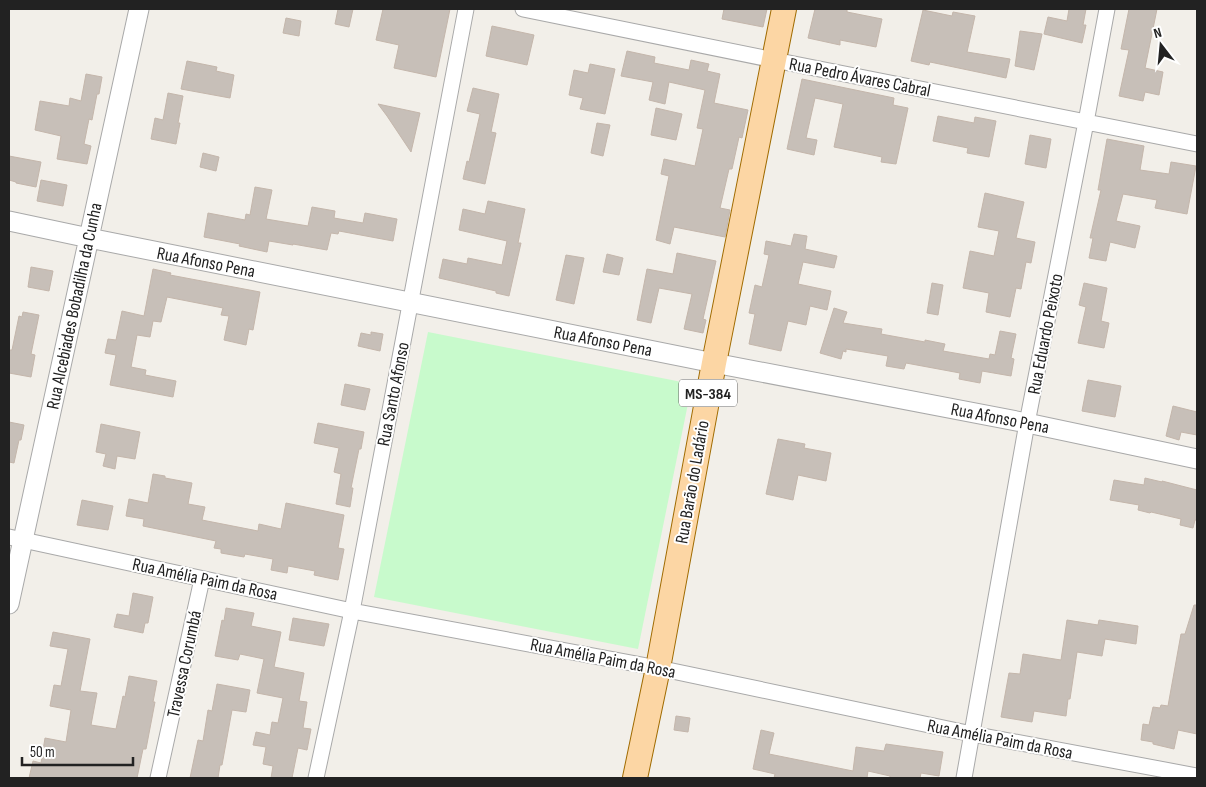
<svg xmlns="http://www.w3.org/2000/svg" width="1206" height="787" font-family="'Sofia Sans Condensed',sans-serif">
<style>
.park{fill:#c8facc}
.building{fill:#c7bfb8;stroke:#c4b6ab}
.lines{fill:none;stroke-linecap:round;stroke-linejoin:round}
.minor-casing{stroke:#a9a9a9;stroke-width:17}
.tertiary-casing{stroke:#a9a9a9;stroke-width:21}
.primary-casing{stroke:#a06b00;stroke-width:26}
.minor{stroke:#fff;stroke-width:15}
.tertiary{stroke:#fff;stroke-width:19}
.primary{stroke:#fcd6a4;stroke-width:24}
.labels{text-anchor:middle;stroke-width:4;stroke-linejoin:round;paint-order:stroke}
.shield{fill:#fff;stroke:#646464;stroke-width:1}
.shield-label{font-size:16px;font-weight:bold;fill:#222}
.street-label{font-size:18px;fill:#222;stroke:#fff}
</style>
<rect width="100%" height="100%" fill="#f2efe9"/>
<path class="park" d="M 428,332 L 692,384 L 638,649 L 374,597 Z"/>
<path class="building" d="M 338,9 L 353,9 L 349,27 L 335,24 Z
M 383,9 L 450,9 L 436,77 L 394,68 L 399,45 L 376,40 Z
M 724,9 L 767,9 L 763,27 L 722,19 Z
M 815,9 L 847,9 L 847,12 L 882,19 L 876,47 L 840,40 L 840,45 L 808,38 Z
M 1069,9 L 1086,9 L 1083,25 L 1086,25 L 1082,43 L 1044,34 L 1048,17 L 1067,21 Z
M 1129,9 L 1157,9 L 1145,68 L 1163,72 L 1159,95 L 1145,92 L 1143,101 L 1119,96 L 1129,50 L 1121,49 Z
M 923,10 L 952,16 L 953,12 L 975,16 L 967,52 L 1010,59 L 1006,78 L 930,62 L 929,65 L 911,61 Z
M 286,18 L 301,21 L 299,36 L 283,33 Z
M 492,26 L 534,35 L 527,65 L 486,56 Z
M 1020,31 L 1042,34 L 1034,70 L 1015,66 Z
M 627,51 L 655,57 L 654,63 L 689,70 L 691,60 L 709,64 L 707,71 L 720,74 L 714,103 L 748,110 L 742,138 L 739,137 L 732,169 L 729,169 L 720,208 L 730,210 L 725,237 L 674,227 L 670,244 L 656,240 L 669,176 L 661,174 L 664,159 L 695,166 L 703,129 L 697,128 L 705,90 L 669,82 L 665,104 L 649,100 L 653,82 L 621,76 Z
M 187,61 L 217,67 L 216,71 L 234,75 L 230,98 L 181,89 Z
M 590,64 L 615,69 L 605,114 L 580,109 L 583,98 L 569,95 L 574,70 L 588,73 Z
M 86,74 L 102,77 L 99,94 L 97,94 L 92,120 L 89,119 L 84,144 L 91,146 L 87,164 L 57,159 L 61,136 L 35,130 L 40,101 L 69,106 L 70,98 L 81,101 Z
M 802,79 L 894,98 L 893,105 L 908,108 L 896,164 L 881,162 L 882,157 L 834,147 L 843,104 L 815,98 L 806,138 L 817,140 L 814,155 L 787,149 Z
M 473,88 L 499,94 L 491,132 L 496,133 L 485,184 L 463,179 L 467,161 L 469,162 L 480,114 L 467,111 Z
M 168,93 L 183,96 L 178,123 L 180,123 L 176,144 L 151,139 L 155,118 L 163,120 Z
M 378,104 L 420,113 L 411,152 L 387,116 Z
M 656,108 L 682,114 L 676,140 L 651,135 Z
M 938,116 L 974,123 L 975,117 L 996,121 L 989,157 L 967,153 L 968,148 L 933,141 Z
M 597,123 L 610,125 L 603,156 L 591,153 Z
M 1030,135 L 1051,139 L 1046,168 L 1025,164 Z
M 1107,139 L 1144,146 L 1140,170 L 1169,174 L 1171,162 L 1196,166 L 1187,214 L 1155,208 L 1157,200 L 1123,194 L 1116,221 L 1140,226 L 1135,248 L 1110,242 L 1106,261 L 1089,258 L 1093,238 L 1090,238 L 1101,190 L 1098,190 Z
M 203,153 L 219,157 L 216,171 L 200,167 Z
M 9,156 L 41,162 L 36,187 L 16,183 L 16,182 L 9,180 Z
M 41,180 L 67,185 L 63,206 L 37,201 Z
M 255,187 L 272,190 L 266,219 L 308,226 L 312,207 L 335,211 L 334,218 L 363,223 L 365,213 L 397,219 L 393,241 L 339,231 L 338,234 L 331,233 L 327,250 L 293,244 L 293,245 L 269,241 L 267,252 L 239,246 L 240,244 L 204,237 L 208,213 L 245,220 L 246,214 L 250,215 Z
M 985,193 L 1024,202 L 1016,238 L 1035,242 L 1031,263 L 1026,262 L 1021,289 L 1016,288 L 1010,317 L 986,312 L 989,293 L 963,288 L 970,251 L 994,256 L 999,231 L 978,227 Z
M 488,201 L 525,209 L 518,243 L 521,243 L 509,296 L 496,293 L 496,291 L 439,278 L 443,259 L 467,264 L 468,258 L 502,265 L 507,241 L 459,230 L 463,209 L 485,214 Z
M 794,234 L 807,236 L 805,249 L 837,256 L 834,268 L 803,262 L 798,284 L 831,291 L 827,310 L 810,306 L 806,325 L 788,321 L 781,351 L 749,344 L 755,314 L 749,313 L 755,285 L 762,287 L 769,255 L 764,254 L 766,241 L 791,246 Z
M 677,253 L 716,261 L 703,319 L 706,320 L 703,333 L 684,329 L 692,294 L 659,288 L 651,323 L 637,320 L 647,269 L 673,274 Z
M 607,254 L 623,258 L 619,275 L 603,272 Z
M 566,255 L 584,258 L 574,304 L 556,300 Z
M 31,267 L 53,271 L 49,291 L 28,287 Z
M 153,269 L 171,273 L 170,275 L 260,292 L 253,330 L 249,329 L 246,345 L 224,340 L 229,316 L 221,315 L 223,308 L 167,297 L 161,322 L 153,321 L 150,337 L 137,335 L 131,367 L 146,370 L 145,375 L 176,381 L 173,397 L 110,385 L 116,355 L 105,353 L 108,339 L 116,340 L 122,311 L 144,316 Z
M 932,283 L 943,285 L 938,315 L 927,313 Z
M 1084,283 L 1107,288 L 1101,321 L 1109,323 L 1104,348 L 1078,343 L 1086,307 L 1079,305 Z
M 834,308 L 847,312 L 843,323 L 882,329 L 881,334 L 925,342 L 925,340 L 945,344 L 943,351 L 989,359 L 990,354 L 995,355 L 1000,331 L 1016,334 L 1011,358 L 1014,359 L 1011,376 L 982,371 L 980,383 L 959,379 L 960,373 L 906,363 L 904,369 L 886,366 L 888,356 L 846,349 L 846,352 L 843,351 L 841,359 L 820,353 Z
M 23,312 L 39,315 L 31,354 L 35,355 L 31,377 L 9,373 L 9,350 L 12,350 L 19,316 L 22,317 Z
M 371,332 L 383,334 L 380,351 L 358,346 L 361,333 L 371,335 Z
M 1088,380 L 1121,386 L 1115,417 L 1082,411 Z
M 345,384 L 370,389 L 365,410 L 341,405 Z
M 1173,406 L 1197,412 L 1197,435 L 1181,432 L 1179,440 L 1166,436 Z
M 9,422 L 24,425 L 21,440 L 19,440 L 14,463 L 9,462 Z
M 318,423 L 364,432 L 361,449 L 359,449 L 351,488 L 353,488 L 350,507 L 336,504 L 341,474 L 334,472 L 339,448 L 314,443 Z
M 101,424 L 140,432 L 135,459 L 117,456 L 115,469 L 103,466 L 106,454 L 96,452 Z
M 778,439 L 805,444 L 804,448 L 831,453 L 826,481 L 798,475 L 793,500 L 766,494 Z
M 153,474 L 165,476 L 165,478 L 192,483 L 188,504 L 205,507 L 202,520 L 258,531 L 259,524 L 281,529 L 286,503 L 344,515 L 338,548 L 344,549 L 338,580 L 314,575 L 315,571 L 288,566 L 287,573 L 271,570 L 273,559 L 245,554 L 244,557 L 221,553 L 221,549 L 214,548 L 216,541 L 143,526 L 144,519 L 126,516 L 129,499 L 148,503 Z
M 1145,478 L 1162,482 L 1162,481 L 1197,490 L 1197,520 L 1195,520 L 1193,528 L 1180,525 L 1181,519 L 1151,512 L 1150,513 L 1138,510 L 1139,505 L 1110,500 L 1114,480 L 1144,485 Z
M 82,500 L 113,506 L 108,530 L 77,525 Z
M 133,593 L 153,597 L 148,623 L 145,623 L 143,633 L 114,627 L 117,614 L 129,616 Z
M 1194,605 L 1197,605 L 1197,734 L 1178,730 L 1174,749 L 1153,744 L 1153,742 L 1141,740 L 1143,724 L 1149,725 L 1153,707 L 1160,708 L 1161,705 L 1168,706 L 1181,634 L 1185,634 Z
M 226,608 L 254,613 L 251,626 L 281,632 L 274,667 L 304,673 L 299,701 L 307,702 L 303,728 L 311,729 L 307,750 L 298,748 L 292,778 L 271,778 L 273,766 L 263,764 L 266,747 L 253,745 L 256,732 L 270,735 L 272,722 L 278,723 L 283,698 L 257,693 L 264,659 L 240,654 L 238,660 L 215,656 L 222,620 L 224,621 Z
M 293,618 L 329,624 L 324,646 L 289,640 Z
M 1067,620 L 1098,625 L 1099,620 L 1138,626 L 1136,644 L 1105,639 L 1102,656 L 1077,652 L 1070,699 L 1068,699 L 1066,716 L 1034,711 L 1032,722 L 1001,717 L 1009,673 L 1020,674 L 1023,654 L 1061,660 Z
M 53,632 L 90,639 L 80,691 L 97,693 L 91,725 L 116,729 L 123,696 L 125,697 L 129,676 L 157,681 L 153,702 L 155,702 L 146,749 L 143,749 L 137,778 L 29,778 L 33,761 L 41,763 L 45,738 L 66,742 L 71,710 L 50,706 L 54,685 L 61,686 L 68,649 L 50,646 Z
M 217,684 L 250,690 L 246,712 L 232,710 L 222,765 L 220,765 L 218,778 L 190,778 L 198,740 L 203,741 L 208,710 L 212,711 Z
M 676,716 L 690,718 L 688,732 L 674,730 Z
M 761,730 L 774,733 L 769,754 L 853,771 L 856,747 L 884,751 L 886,744 L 943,752 L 939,776 L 921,773 L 920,778 L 890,778 L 890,776 L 868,771 L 867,778 L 860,777 L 859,778 L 774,778 L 775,774 L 753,769 Z"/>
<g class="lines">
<g class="minor-casing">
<path id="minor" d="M 523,9 L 774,60 L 1197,144
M 9,537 L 352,611 L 658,668 L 972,734 L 1197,776
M 158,778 L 202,579
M 316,778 L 352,611 L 466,9
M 964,778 L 1027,423 L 1086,122 L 1107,9"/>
</g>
<g class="tertiary-casing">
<path id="tertiary" d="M 9,221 L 89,238 L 714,363 L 1027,423 L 1197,459
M 9,604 L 139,9"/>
</g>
<g class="primary-casing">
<path id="primary" d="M 635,778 L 658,668 L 714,363 L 784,9"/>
</g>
<use href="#minor" class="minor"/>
<use href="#tertiary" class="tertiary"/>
<use href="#primary" class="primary"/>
</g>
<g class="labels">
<rect class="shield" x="679" y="379.5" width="58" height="27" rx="4"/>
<g class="shield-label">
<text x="708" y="399">MS-384</text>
</g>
<g class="street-label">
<text transform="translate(860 77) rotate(11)" y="6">Rua Pedro Ávares Cabral</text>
<text transform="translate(206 262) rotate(11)" y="6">Rua Afonso Pena</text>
<text transform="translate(74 306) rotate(-78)" y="6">Rua Alcebiades Bobadilha da Cunha</text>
<text transform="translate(1045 334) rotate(-79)" y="6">Rua Eduardo Peixoto</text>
<text transform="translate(603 341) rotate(11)" y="6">Rua Afonso Pena</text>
<text transform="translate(393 394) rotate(-79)" y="6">Rua Santo Afonso</text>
<text transform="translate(1000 418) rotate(11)" y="6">Rua Afonso Pena</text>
<text transform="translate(692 482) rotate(-80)" y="6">Rua Barão do Ladário</text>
<text transform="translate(205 579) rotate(12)" y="6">Rua Amélia Paim da Rosa</text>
<text transform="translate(603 658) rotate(11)" y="6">Rua Amélia Paim da Rosa</text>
<text transform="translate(184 664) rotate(-78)" y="6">Travessa Corumbá</text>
<text transform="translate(1000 739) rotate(11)" y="6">Rua Amélia Paim da Rosa</text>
</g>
</g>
<rect width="1206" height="787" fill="none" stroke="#222222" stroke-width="20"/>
<g transform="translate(1161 45) rotate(344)" stroke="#ffffff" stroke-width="4" paint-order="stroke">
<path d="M0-4L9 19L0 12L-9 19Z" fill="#222222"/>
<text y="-8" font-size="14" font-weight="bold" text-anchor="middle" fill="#222222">N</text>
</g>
<path d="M22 757v8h111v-8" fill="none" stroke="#222222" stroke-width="2.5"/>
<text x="30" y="757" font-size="15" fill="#222222" stroke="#ffffff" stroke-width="4" paint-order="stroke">50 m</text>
</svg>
